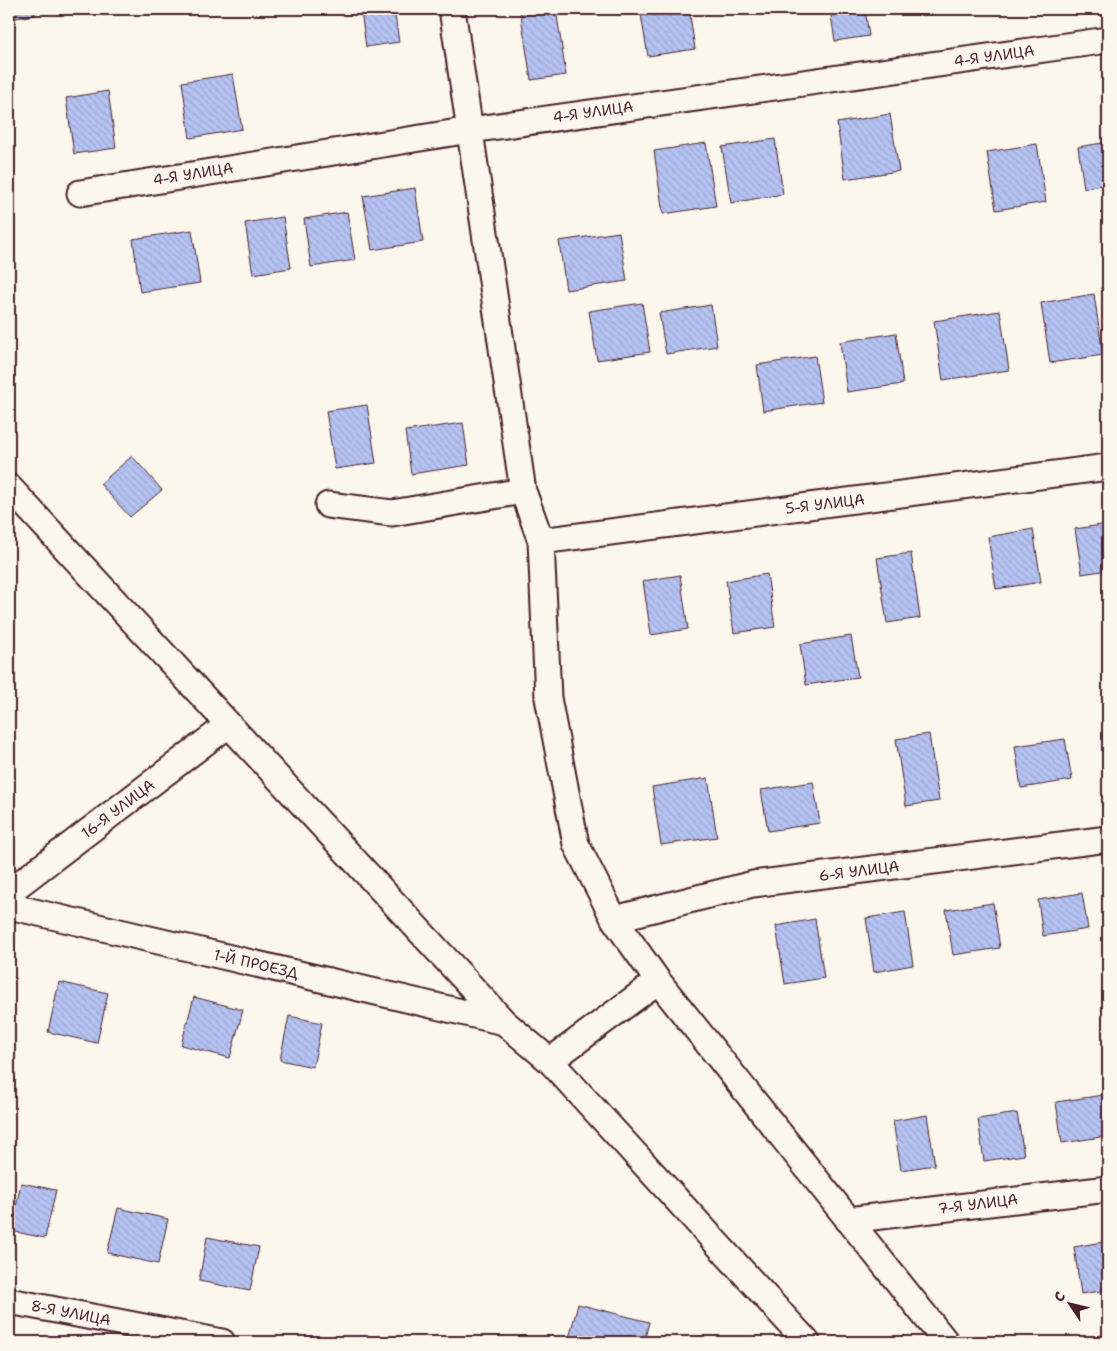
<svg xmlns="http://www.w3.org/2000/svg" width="1117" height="1351" font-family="'Shantell Sans',sans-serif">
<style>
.building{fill:url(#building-back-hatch);stroke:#4a1f2b}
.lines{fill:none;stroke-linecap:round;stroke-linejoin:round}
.minor-casing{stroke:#4a1f2b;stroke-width:29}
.minor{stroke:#fbf7ec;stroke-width:25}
.labels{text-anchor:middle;stroke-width:4;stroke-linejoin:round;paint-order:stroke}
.street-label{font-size:15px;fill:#4a1f2b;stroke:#fbf7ec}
</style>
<defs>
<pattern id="building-back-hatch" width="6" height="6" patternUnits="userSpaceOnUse" patternTransform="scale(1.25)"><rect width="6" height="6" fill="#b5c3f3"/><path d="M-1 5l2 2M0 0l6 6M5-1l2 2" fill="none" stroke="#9da7d0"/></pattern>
</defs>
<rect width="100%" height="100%" fill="#fbf7ec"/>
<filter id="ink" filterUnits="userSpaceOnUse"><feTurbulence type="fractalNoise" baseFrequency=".02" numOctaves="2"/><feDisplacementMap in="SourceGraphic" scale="10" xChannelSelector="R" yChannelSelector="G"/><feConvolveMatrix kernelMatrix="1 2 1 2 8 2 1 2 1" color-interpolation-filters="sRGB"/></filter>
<g filter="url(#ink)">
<path class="building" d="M 9,9 L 34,9 L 35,15 L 9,19 Z
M 374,9 L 394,9 L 399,42 L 366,47 L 361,11 Z
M 520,9 L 556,9 L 566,75 L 531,80 Z
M 640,9 L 689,9 L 695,49 L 648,56 Z
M 830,9 L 865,9 L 869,36 L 835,41 Z
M 233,74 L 242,129 L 190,138 L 182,82 Z
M 108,91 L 116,148 L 74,154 L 66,98 Z
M 890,114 L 899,171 L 845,179 L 837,123 Z
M 775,139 L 783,194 L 731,203 L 722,147 Z
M 1108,142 L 1108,184 L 1084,188 L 1078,147 Z
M 706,143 L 716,206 L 663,214 L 654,151 Z
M 1037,144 L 1046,202 L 996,210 L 987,152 Z
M 415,188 L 423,242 L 372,250 L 363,196 Z
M 347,212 L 355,260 L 311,267 L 304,219 Z
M 283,217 L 291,268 L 253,274 L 245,223 Z
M 192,230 L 200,283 L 140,292 L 133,239 Z
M 619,232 L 627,281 L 566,290 L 559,241 Z
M 1094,294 L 1103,355 L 1050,363 L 1041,303 Z
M 642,303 L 650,352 L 597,360 L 589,311 Z
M 711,305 L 717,346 L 666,354 L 659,313 Z
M 1000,311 L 1009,370 L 943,380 L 934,321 Z
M 896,333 L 903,384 L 847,392 L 840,342 Z
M 815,356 L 822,402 L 763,411 L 757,365 Z
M 367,405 L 376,463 L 335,469 L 326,411 Z
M 463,423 L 469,465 L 411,474 L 405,431 Z
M 132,456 L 162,490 L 130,517 L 100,484 Z
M 1108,524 L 1108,570 L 1082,574 L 1075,529 Z
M 1033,529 L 1041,582 L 996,589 L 988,537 Z
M 911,553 L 920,618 L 887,623 L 877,558 Z
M 767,574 L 775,627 L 734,633 L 726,581 Z
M 680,575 L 688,629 L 651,635 L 643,581 Z
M 851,636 L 858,677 L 806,685 L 800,644 Z
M 929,734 L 939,801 L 906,806 L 896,739 Z
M 1065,739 L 1072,780 L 1021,788 L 1015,746 Z
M 708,778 L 717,837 L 661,845 L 652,787 Z
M 813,782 L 820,823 L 768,831 L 761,790 Z
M 1082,893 L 1088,929 L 1043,936 L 1038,900 Z
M 993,903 L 1000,948 L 953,955 L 946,910 Z
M 905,912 L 913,965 L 874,972 L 866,918 Z
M 815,919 L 824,978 L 785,984 L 776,926 Z
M 59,982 L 108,993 L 97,1043 L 48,1032 Z
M 194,997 L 243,1010 L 230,1058 L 181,1045 Z
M 289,1016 L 322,1023 L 313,1067 L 280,1060 Z
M 1103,1095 L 1108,1136 L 1062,1143 L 1056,1102 Z
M 1017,1113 L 1024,1155 L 984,1161 L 978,1119 Z
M 927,1115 L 935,1165 L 901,1170 L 893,1121 Z
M 21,1183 L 56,1190 L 45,1238 L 11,1231 Z
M 118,1208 L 168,1219 L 158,1264 L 107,1253 Z
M 207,1237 L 259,1247 L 250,1291 L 199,1281 Z
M 1108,1241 L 1108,1290 L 1081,1294 L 1074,1247 Z
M 578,1304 L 649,1322 L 644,1342 L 568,1342 Z"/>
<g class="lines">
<g class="minor-casing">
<path id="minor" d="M 452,9 L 523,491 L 541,541 L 548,698 L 576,844 L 614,919 L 658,981 L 946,1342
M 80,193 L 470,130 L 1108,40
M 9,487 L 504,1022 L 550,1061 L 807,1342
M 328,505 L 392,513 L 523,491
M 541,541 L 1108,467
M 9,892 L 228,725
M 9,906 L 504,1022
M 614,919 L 753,884 L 1108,839
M 550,1061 L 658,981
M 848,1220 L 1108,1189
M 9,1301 L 222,1342"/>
</g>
<use href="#minor" class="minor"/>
</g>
</g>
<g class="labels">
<g class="street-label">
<text transform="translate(994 56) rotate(-8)" y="5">4-Я УЛИЦА</text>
<text transform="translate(593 112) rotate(-8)" y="5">4-Я УЛИЦА</text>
<text transform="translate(193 174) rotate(-9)" y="5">4-Я УЛИЦА</text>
<text transform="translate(825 504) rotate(-7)" y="5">5-Я УЛИЦА</text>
<text transform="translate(118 809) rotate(-37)" y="5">16-Я УЛИЦА</text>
<text transform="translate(859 871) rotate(-7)" y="5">6-Я УЛИЦА</text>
<text transform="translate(256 964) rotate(13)" y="5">1-Й ПРОЕЗД</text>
<text transform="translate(978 1204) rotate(-7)" y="5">7-Я УЛИЦА</text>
<text transform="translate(71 1313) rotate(11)" y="5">8-Я УЛИЦА</text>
</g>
</g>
<rect width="1117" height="1351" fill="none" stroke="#fbf7ec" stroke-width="30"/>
<rect x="15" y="15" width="1087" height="1321" fill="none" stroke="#4a1f2b" stroke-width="2" filter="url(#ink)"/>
<g transform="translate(1070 1304) rotate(305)" stroke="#fbf7ec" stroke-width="4" paint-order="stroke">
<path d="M0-4L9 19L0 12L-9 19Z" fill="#4a1f2b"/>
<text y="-8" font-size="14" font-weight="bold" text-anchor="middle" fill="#4a1f2b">С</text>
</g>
</svg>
